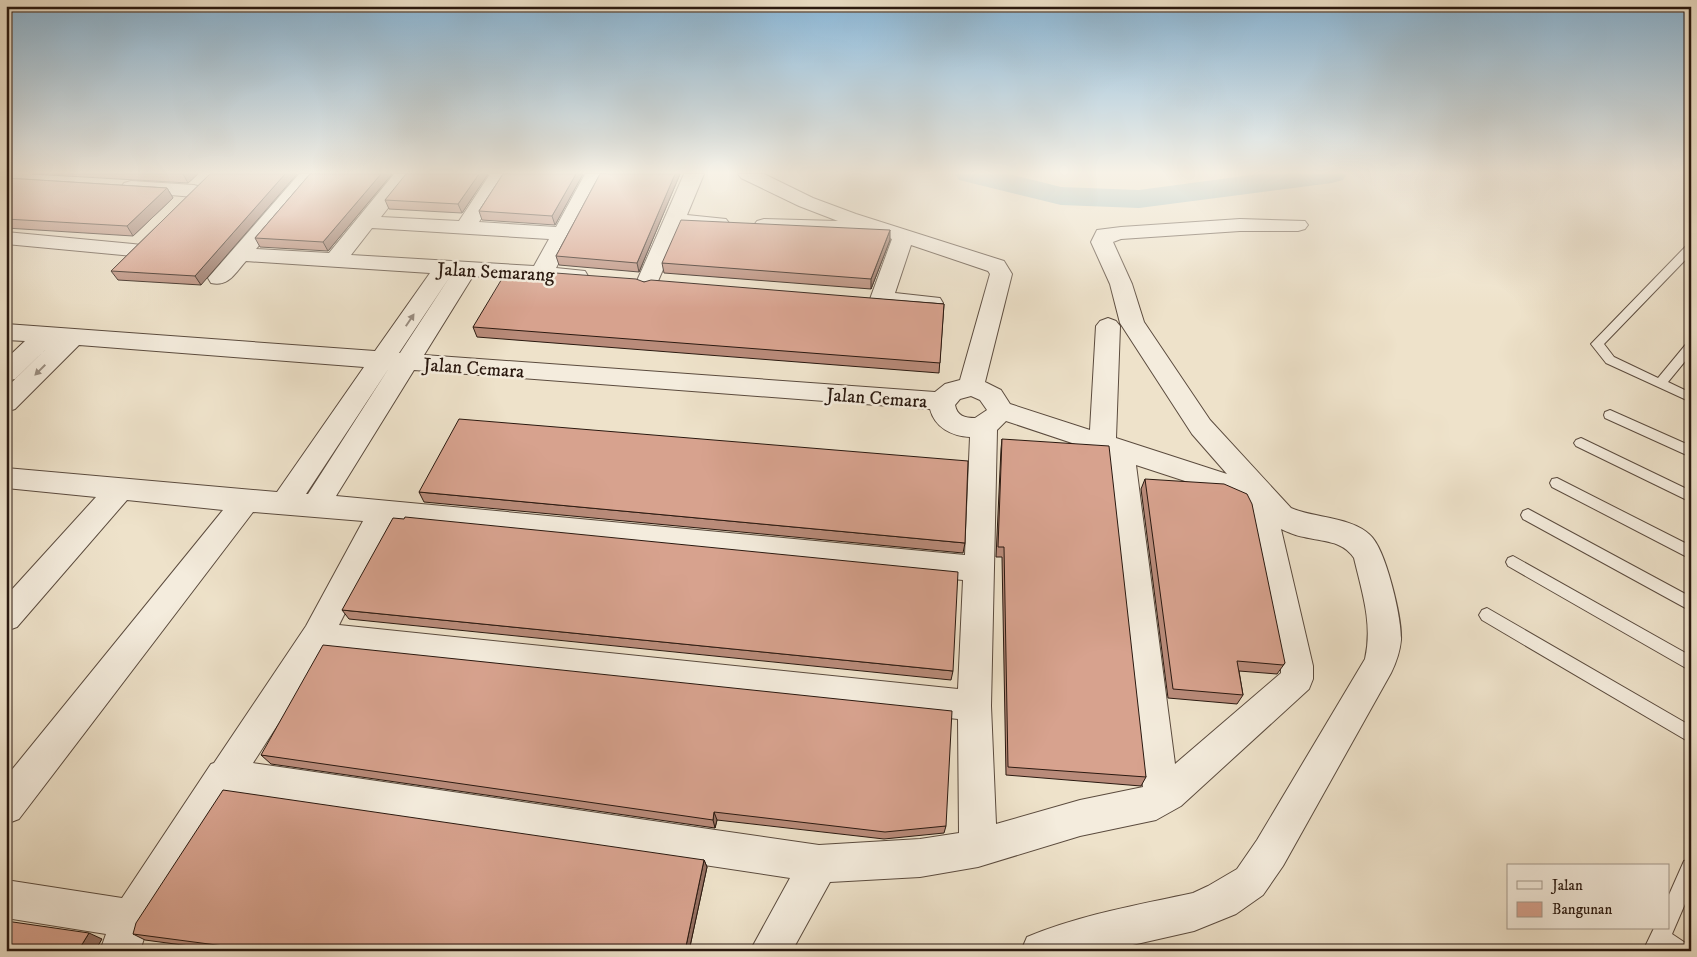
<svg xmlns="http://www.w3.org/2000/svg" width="1697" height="957" font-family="'IM FELL DW Pica',serif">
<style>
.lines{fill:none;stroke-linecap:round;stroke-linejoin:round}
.river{fill:#9cbcbf;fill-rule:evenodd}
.service-casing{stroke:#5b4b3e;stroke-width:2}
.minor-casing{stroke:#5b4b3e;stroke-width:2}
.service{fill:#f4ecdd;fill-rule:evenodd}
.minor{fill:#f4ecdd;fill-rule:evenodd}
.wall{fill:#b98b7a;stroke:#2a1910}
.shaded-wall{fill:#967163;stroke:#2a1910}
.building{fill:#d7a28e;stroke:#2a1910}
.oneway{fill:#998d81}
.labels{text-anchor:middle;stroke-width:5;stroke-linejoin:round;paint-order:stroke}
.street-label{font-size:19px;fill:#2a1910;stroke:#f4ecdd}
</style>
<rect width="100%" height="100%" fill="#eee2ca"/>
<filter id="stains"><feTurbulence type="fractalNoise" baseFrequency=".004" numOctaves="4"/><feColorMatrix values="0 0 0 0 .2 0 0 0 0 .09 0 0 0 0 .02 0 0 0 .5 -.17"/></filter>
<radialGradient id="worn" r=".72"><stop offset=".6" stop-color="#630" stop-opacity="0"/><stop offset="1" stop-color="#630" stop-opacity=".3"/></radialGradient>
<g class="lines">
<path class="river" d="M 955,174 L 1009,174 L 1061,187 L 1139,190 L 1259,174 L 1347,174 L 1343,180 L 1332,183 L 1139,208 L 1061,205 L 959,180 Z"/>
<g class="service-casing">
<path id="service" d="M 1691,244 L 1691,254 L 1604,344 L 1614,357 L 1658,378 L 1687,343 L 1691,342 L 1691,354 L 1668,382 L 1691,393 L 1691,402 L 1606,363 L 1591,344 L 1687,245 Z
M 1610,410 L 1691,446 L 1691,457 L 1605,418 L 1604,415 L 1605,412 Z
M 1581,438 L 1691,491 L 1691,502 L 1576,446 L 1574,443 L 1576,440 Z
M 1557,478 L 1691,546 L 1691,559 L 1552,487 L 1550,483 L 1552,479 Z
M 1528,509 L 1691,597 L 1691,611 L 1523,519 L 1521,515 L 1523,511 Z
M 1513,556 L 1691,656 L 1691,671 L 1508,566 L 1506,562 L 1508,558 Z
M 1487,608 L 1691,726 L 1691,743 L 1482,620 L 1479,615 L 1482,610 Z
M 1691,859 L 1691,890 L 1672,934 L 1687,944 L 1690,951 L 1643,951 L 1654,928 L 1668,928 L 1668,897 L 1684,861 Z"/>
</g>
<g class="minor-casing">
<path id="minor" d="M 299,174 L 320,174 L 256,249 L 329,253 L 394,174 L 415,174 L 381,217 L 459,221 L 490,174 L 510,174 L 479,222 L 556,227 L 585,174 L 605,174 L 556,268 L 585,271 L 588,276 L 585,281 L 577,283 L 473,276 L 424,355 L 935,392 L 945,384 L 960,380 L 990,274 L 988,271 L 911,245 L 895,293 L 940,298 L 943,303 L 940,308 L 932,310 L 873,304 L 870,299 L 892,239 L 863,229 L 860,232 L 853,234 L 757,229 L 754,225 L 757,221 L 764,219 L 838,221 L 799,206 L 741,178 L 738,174 L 764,174 L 813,198 L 856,214 L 1004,261 L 1012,274 L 985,382 L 1001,390 L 1010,404 L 1090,430 L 1096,326 L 1100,321 L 1108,318 L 1116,321 L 1120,326 L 1116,438 L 1227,474 L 1192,434 L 1120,323 L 1110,284 L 1091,242 L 1097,230 L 1121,227 L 1240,219 L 1305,221 L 1308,225 L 1305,229 L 1298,231 L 1240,231 L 1121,239 L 1113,242 L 1132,284 L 1144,322 L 1210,420 L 1291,508 C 1314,518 1352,517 1370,535 C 1386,549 1402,619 1401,640 C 1400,651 1396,663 1391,673 L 1283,866 L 1263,895 L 1236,914 L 1194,931 L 1106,951 L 1021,951 L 1027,937 C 1080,915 1137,905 1193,893 L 1208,886 L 1237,869 L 1257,840 L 1365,659 C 1373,624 1362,592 1354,558 C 1342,540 1323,542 1304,537 C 1296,536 1288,532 1281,529 L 1313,666 L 1313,679 L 1309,689 L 1181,806 L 1156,820 L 1080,836 L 978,867 L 920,877 L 830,882 L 792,951 L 750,951 L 790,878 L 233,794 L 147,929 L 140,951 L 100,951 L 106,934 L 6,918 L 6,880 L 122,898 L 211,764 L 214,763 L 306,626 L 363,521 L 253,512 L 19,819 L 6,824 L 6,777 L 223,510 L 127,500 L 17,627 L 6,631 L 6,596 L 96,497 L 6,488 L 6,468 L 277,492 L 364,367 L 79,345 L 15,409 L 6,412 L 6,388 L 52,343 L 15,379 L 6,381 L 6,359 L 25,341 L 6,340 L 6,324 L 375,351 L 430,273 L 246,261 C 235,273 229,287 211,283 L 208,278 ZM 372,228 L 549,239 L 534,266 L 351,255 ZM 451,275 L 400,353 L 399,353 ZM 389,368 L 308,494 L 306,494 ZM 414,370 L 930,409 C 935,428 952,436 970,437 L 965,555 L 336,496 ZM 971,396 L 980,400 L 987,410 L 975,418 C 965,418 957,416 955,405 L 960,399 ZM 1006,421 L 1108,455 L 1143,787 L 1080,800 L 996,824 L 991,706 L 997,430 ZM 1136,465 L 1234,497 L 1243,503 L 1249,513 L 1281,666 L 1281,673 L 1175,764 ZM 390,523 L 963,580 L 958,689 L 339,625 ZM 325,651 L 958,719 L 959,833 L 920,839 L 819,845 L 253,763 Z
M 684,174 L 704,174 L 687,215 L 726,219 L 729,223 L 726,227 L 719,229 L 681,228 L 655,288 L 647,290 L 639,288 L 636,283 Z
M 131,181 L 194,185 L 201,187 L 204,191 L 201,195 L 194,197 L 124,191 L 121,187 L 124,183 Z
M 6,232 L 133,244 L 141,245 L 144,250 L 141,255 L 133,256 L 6,244 Z"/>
</g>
<use href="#service" class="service"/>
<use href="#minor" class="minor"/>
</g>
<path class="wall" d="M 32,174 L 198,174 L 188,183 Z
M 210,174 L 201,285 L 118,280 L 111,271 Z
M 310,174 L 392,174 L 328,251 L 260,247 L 255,238 Z
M 488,174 L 462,213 L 389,209 L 385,200 Z
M 503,174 L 583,174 L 555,225 L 482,220 L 479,211 Z
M 600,174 L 680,174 L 639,272 L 559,265 L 556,256 Z
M 6,178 L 167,188 L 173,198 L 133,236 L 6,228 Z
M 890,240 L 871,289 L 664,273 L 662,263 Z
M 540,275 L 644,282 L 944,304 L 939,373 L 477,337 L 473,327 Z
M 1002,439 L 1146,777 L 1141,786 L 1006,775 L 1002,557 L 996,557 L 1001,449 Z
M 1145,479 L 1285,663 L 1277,674 L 1239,671 L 1243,695 L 1237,704 L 1168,698 L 1141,489 Z
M 419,492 L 965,543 L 963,553 L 424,502 Z
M 342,610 L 953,671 L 951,680 L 349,619 Z
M 261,755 L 946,826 L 944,833 L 884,839 L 717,820 L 715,828 L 271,764 Z
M 704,860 L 707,867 L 689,951 L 227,951 L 145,940 L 133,934 Z"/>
<path class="shaded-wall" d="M 183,174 L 198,174 L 188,183 Z
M 285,174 L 297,174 L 201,285 L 195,276 Z
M 381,174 L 392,174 L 328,251 L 323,242 Z
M 479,174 L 488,174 L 462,213 L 458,204 Z
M 576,174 L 583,174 L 555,225 L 552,216 Z
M 675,174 L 680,174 L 639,272 L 637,263 Z
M 167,188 L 173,198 L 133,236 L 127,226 Z
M 890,230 L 890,240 L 871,289 L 871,279 Z
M 714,812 L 717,820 L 715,828 L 713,820 Z
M 704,860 L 707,867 L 689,951 L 685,951 Z
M 89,933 L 102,939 L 95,951 L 78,951 Z"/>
<path class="building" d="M 210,174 L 285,174 L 195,276 L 111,271 Z
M 310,174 L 381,174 L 323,242 L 255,238 Z
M 406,174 L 479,174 L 458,204 L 385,200 Z
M 503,174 L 576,174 L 552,216 L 479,211 Z
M 600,174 L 675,174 L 637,263 L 556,256 Z
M 6,178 L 167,188 L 127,226 L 6,219 Z
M 681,220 L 890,230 L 871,279 L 662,263 Z
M 506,272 L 540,275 L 542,272 L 636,279 L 644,282 L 651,280 L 944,304 L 940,363 L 473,327 Z
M 459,419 L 968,461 L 965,543 L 419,492 Z
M 1002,439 L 1109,446 L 1146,777 L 1008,767 L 1004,547 L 998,547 Z
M 1145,479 L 1224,484 L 1247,494 L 1252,504 L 1285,663 L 1283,665 L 1237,661 L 1243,695 L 1173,689 Z
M 405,517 L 958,572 L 953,671 L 342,610 L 393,518 L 404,519 Z
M 323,645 L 952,711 L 946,826 L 885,832 L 714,812 L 713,820 L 261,755 Z
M 223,790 L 704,860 L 685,951 L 262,951 L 133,934 L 136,923 Z
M 6,921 L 89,933 L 78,951 L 6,951 Z"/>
<defs><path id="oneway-solid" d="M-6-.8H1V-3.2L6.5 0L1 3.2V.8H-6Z" transform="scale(1.25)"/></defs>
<g class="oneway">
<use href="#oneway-solid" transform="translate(410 320) rotate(-56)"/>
<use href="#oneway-solid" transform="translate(40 370) rotate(135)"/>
</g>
<linearGradient id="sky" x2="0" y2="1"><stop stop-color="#89b7d8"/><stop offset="0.56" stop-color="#f7f2e7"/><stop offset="1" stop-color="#f7f2e7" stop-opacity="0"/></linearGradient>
<rect width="1697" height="308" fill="url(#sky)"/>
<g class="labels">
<g class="street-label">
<text transform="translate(496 271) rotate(3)" y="7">Jalan Semarang</text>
<text transform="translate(474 367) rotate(4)" y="7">Jalan Cemara</text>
<text transform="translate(877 397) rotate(4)" y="7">Jalan Cemara</text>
</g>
</g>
<rect width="1697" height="957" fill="none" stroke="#eee2ca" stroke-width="25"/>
<rect x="8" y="8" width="1682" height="942" fill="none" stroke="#2a1910" stroke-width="2.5"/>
<rect x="12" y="12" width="1672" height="932" fill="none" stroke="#2a1910"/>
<rect x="1507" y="864" width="162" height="65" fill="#f4ecdd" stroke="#a3988b"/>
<rect x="1517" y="881" width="25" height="8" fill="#f4ecdd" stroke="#a3988b"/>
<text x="1552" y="890" font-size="15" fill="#2a1910">Jalan</text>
<rect x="1517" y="902" width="25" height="15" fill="#d7a28e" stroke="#a3988b"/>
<text x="1552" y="914" font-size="15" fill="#2a1910">Bangunan</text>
<rect width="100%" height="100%" filter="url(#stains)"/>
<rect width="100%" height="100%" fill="url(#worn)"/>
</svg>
